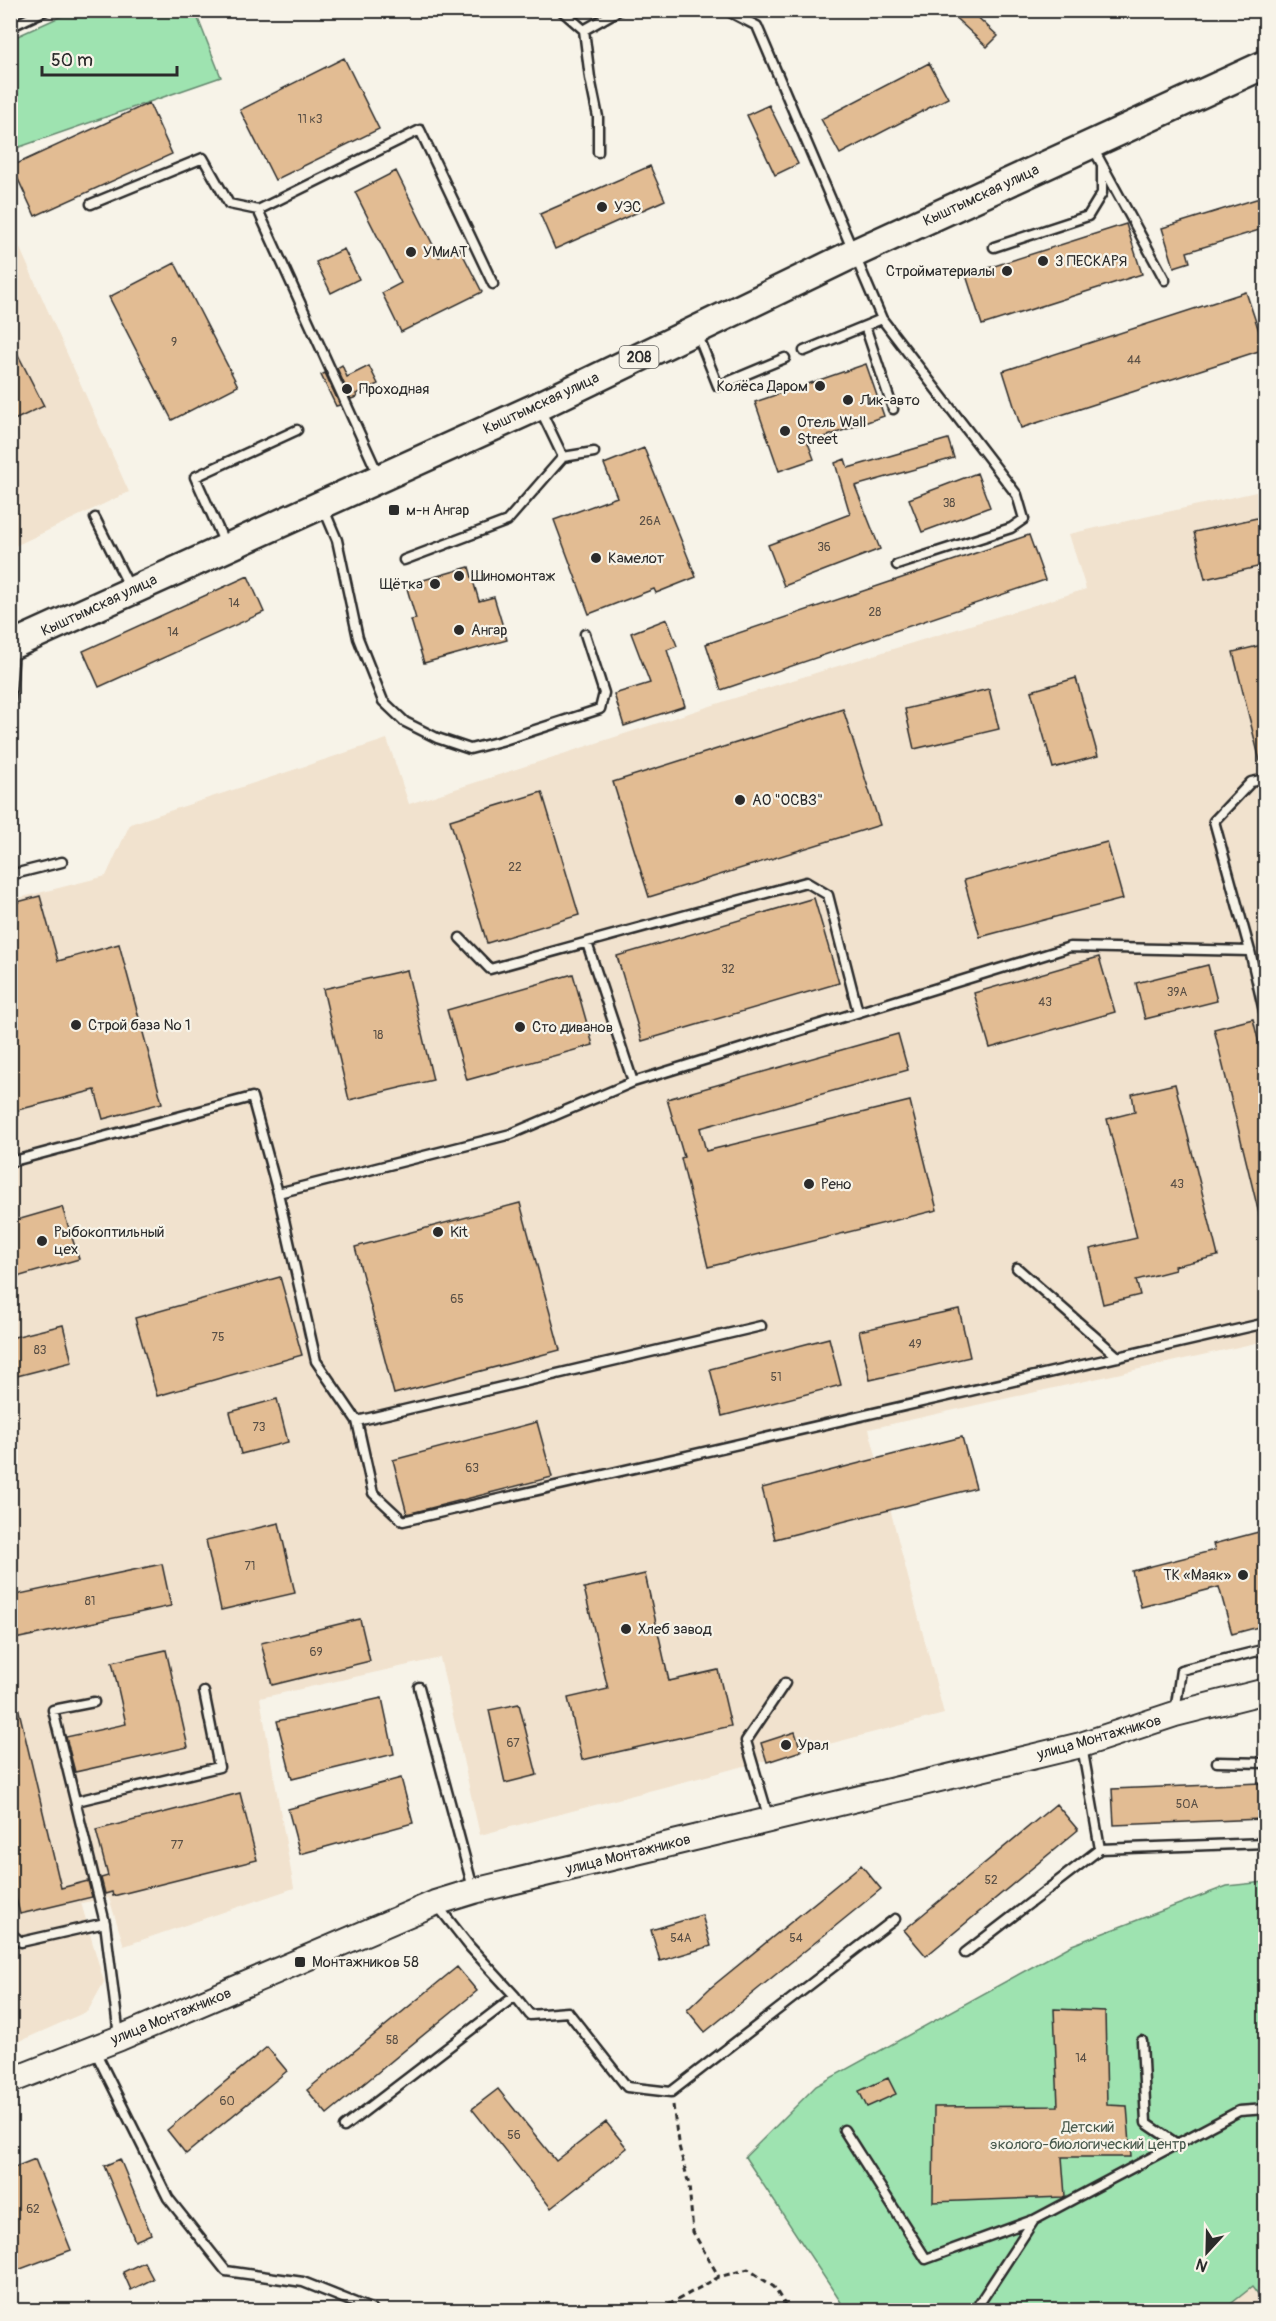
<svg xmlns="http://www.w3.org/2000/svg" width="1276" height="2321" font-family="Pangolin,sans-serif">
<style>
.built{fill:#f1e2ce}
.green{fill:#9ee3b0;stroke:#64876e;stroke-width:1.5}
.building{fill:#e2bc93;stroke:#2b2b2b;stroke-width:1.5}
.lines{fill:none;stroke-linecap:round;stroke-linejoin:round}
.lane-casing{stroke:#2b2b2b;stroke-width:13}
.secondary-casing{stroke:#2b2b2b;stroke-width:28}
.primary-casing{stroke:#2b2b2b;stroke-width:32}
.path{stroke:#2b2b2b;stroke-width:3;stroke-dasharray:6 4.5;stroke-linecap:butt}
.lane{stroke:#f7f3e8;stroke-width:8}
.secondary{stroke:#f7f3e8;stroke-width:24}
.primary{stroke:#f7f3e8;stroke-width:27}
.poi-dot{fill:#2b2b2b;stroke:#f7f3e8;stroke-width:2}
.labels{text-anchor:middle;stroke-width:4.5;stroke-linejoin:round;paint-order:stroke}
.number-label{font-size:12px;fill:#594f45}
.shield{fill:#f7f3e8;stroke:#686764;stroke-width:1.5}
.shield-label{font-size:14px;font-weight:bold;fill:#2b2b2b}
.street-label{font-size:15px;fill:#2b2b2b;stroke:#f7f3e8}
.poi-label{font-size:15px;fill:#2b2b2b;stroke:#f7f3e8;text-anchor:start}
.park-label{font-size:15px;fill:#48594c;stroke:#f7f3e8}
</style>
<rect width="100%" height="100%" fill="#f7f3e8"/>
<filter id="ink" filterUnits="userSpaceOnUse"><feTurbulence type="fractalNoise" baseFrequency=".0167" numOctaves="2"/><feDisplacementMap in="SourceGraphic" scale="12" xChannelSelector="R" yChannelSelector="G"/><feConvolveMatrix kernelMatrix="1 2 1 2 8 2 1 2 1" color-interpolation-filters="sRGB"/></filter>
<g filter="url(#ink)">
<path class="built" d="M 10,226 L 129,492 L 11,548 L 10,548 Z
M 1265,490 L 1265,1341 L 869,1429 L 944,1714 L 480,1835 L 440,1658 L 260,1698 L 294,1888 L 124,1946 L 109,1898 L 81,1903 L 104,1982 L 88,2011 L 11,2045 L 11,900 L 106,876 L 130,824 L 387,739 L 409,804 L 738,697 L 1086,589 L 1069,534 Z
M 1252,2287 L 1265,2304 L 1265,2310 L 1223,2310 Z"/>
<path class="green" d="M 75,10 L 195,11 L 221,77 L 11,150 L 11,39 Z
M 1265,1882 L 1265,2304 L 1252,2287 L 1223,2310 L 846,2310 L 745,2157 L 816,2086 L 1072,1945 L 1227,1886 Z"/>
<path class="building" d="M 947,10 L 970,10 L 998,36 L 987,47 Z
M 344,58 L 379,129 L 275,180 L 240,110 Z
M 929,63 L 948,98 L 840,154 L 821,119 Z
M 149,103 L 172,154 L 35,216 L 12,166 Z
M 769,105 L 798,164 L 775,175 L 747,115 Z
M 650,166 L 665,200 L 555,249 L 540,214 Z
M 396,171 L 439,257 L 459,247 L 482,292 L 401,332 L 382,293 L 401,283 L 355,192 Z
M 1266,196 L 1266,228 L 1187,252 L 1190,262 L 1174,267 L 1162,228 Z
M 1126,224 L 1142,274 L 982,325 L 966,275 Z
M 344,249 L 359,279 L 331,293 L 316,262 Z
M 175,263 L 238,386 L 172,420 L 109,297 Z
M 1246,292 L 1265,349 L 1021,428 L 1003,371 Z
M 10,339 L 44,406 L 10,422 Z
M 866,364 L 884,416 L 808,443 L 814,459 L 779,471 L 755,402 Z
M 342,365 L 347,377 L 369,366 L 378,384 L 356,394 L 357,397 L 351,399 L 337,368 Z
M 325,373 L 340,405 L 336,406 L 321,375 Z
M 948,439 L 954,458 L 855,486 L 880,549 L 784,586 L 768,545 L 850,514 L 835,463 L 845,459 L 848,468 Z
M 644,448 L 696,577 L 656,593 L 654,589 L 589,614 L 554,520 L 617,497 L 604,464 Z
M 977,473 L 990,507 L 922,532 L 909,499 Z
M 1266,516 L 1266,565 L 1205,579 L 1194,532 Z
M 1029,535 L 1045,580 L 721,690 L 706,644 Z
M 469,567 L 479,601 L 494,597 L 507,640 L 424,663 L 411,620 L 416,619 L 406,585 Z
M 248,576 L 264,612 L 99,687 L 83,651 Z
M 667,619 L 677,646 L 667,650 L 685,706 L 624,726 L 614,694 L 650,683 L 631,633 Z
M 1266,644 L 1266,761 L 1260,761 L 1233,652 Z
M 1076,678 L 1098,756 L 1053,768 L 1031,691 Z
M 989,689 L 999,729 L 914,749 L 905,709 Z
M 843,709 L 880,825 L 649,897 L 613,782 Z
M 542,792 L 579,915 L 487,943 L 450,820 Z
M 1107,842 L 1123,899 L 980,937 L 964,880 Z
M 40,896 L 58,961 L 119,944 L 162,1103 L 103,1119 L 95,1090 L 10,1112 L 10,904 Z
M 814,898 L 839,983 L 642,1041 L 617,956 Z
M 1099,957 L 1115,1012 L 990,1048 L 974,993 Z
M 1208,965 L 1217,1001 L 1145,1019 L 1136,983 Z
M 407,970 L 433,1080 L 349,1100 L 323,989 Z
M 573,974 L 593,1045 L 467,1080 L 447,1010 Z
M 1253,1019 L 1266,1072 L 1266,1218 L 1260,1218 L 1214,1029 Z
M 898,1034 L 908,1070 L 700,1128 L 706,1151 L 910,1101 L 937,1210 L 708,1267 L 681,1158 L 684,1157 L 667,1099 Z
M 1175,1084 L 1218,1256 L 1174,1266 L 1175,1270 L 1136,1280 L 1140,1295 L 1103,1304 L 1090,1249 L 1137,1238 L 1107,1119 L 1135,1112 L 1132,1094 Z
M 520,1203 L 560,1350 L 394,1394 L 355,1247 Z
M 62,1207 L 79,1259 L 10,1279 L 10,1222 Z
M 280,1277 L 302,1355 L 157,1396 L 135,1318 Z
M 959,1309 L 970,1357 L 870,1380 L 859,1331 Z
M 63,1325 L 72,1362 L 13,1377 L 10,1365 L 10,1338 Z
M 829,1338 L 841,1385 L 722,1416 L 710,1369 Z
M 277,1399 L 288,1442 L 241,1454 L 230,1412 Z
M 537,1422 L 552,1477 L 407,1514 L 393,1460 Z
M 962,1437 L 976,1488 L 775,1539 L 762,1488 Z
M 279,1523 L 295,1593 L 221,1610 L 206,1540 Z
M 1266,1530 L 1266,1625 L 1232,1634 L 1219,1587 L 1141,1607 L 1132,1571 L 1215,1550 L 1213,1544 Z
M 162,1564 L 171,1606 L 10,1640 L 10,1596 Z
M 645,1574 L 669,1681 L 718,1670 L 731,1726 L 582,1760 L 568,1698 L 608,1689 L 584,1588 Z
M 360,1619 L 370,1661 L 272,1685 L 261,1643 Z
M 166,1650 L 188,1747 L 75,1772 L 66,1737 L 126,1724 L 112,1662 Z
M 16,1698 L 61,1888 L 88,1881 L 92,1897 L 20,1914 L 10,1874 L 10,1699 Z
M 382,1698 L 394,1754 L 292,1779 L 277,1721 Z
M 519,1704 L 537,1775 L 505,1783 L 489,1710 Z
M 795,1732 L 801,1751 L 767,1762 L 761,1743 Z
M 401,1778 L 413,1823 L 300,1854 L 288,1809 Z
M 1261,1783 L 1262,1819 L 1114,1825 L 1112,1789 Z
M 240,1793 L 257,1860 L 113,1896 L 112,1892 L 105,1894 L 101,1878 L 108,1876 L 96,1830 Z
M 1056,1804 L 1078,1830 L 926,1956 L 904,1930 Z
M 861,1865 L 881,1889 L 705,2032 L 687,2010 L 709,1989 Z
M 702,1915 L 711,1946 L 660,1961 L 651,1930 Z
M 457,1967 L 477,1991 L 327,2114 L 307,2090 Z
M 1054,2009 L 1105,2011 L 1107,2105 L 1127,2106 L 1131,2157 L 1062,2157 L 1065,2196 L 1063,2197 L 933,2202 L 934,2107 L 1058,2106 Z
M 267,2047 L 287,2071 L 186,2154 L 167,2130 Z
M 888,2078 L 896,2094 L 867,2107 L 859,2091 Z
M 498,2089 L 556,2161 L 606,2122 L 627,2148 L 551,2208 L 472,2109 Z
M 35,2159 L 71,2250 L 10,2273 L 10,2169 Z
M 120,2159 L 151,2234 L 135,2241 L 104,2166 Z
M 144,2262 L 153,2279 L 131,2290 L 123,2272 Z"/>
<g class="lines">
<g class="lane-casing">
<path id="lane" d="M 561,10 L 584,30 L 619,10
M 726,10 L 757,26 L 882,319 L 1017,495 L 1024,519 L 1011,528 L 897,565
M 10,27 L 46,10
M 584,30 L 590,78 L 598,117 L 598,152
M 1093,148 L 1165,280
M 91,204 L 203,158 L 229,204 L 258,210 L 378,474
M 258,210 L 420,130 L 493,284
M 994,247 L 1088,216 L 1102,193 L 1102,166
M 865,326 L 893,409
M 697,333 L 718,386 L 785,358
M 804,351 L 882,319
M 540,409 L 563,457
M 323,507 L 337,540 L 358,638 L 383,701 L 405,722 L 437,738 L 470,749 L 501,741 L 600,709 L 604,693 L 585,634
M 95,518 L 130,588
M 225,544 L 195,477 L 297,430
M 404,560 L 507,521 L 563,457 L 594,452
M 10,705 L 14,649
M 1266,779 L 1251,782 L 1214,821 L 1250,951 L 1266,1020
M 10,875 L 62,862
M 460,938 L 490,969 L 806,882 L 828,895 L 858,1012
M 587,943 L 633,1082
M 10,1162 L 252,1097 L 278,1193 L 316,1361 L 357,1421 L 761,1326
M 278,1193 L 511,1134 L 633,1082 L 1070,947 L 1250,951
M 1017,1268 L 1118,1357
M 357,1421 L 373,1493 L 403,1521 L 1266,1323
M 419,1687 L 473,1888
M 94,1702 L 53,1710 L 105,1923 L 119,2036
M 1175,1712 L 1181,1670 L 1266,1649
M 1082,1746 L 1100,1849
M 1217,1762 L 1266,1763
M 77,1801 L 219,1767 L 204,1692
M 769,1819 L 746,1741 L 785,1683
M 437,1905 L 470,1947 L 515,1996 L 530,2015 L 568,2012 L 627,2087 L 671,2092 L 895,1919
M 10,1933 L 21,1942 L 105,1923
M 965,1953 L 1100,1849 L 1266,1843
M 1142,2041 L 1146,2123 L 1177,2144
M 95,2051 L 168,2198 L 226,2271 L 303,2282 L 373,2310
M 344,2127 L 515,1996
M 844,2130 L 926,2259 L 1033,2220
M 977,2307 L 1034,2220 L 1239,2111 L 1266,2109"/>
</g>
<g class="secondary-casing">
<path id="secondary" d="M 10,2081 L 120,2038 L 435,1903 L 474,1891 L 1081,1745 L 1175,1714 L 1266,1691"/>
</g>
<g class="primary-casing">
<path id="primary" d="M 10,646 L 539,406 L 855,253 L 1266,64"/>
</g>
<path class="path" d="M 673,2105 L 678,2142 L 689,2185 L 693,2232 L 719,2277
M 659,2310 L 719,2277 L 748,2269 L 774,2287 L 788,2310"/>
<use href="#lane" class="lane"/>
<use href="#secondary" class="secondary"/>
<use href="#primary" class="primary"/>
</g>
</g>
<g class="poi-dot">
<circle cx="602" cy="207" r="6"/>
<circle cx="411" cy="252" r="6"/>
<circle cx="1043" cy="261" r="6"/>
<circle cx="1007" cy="271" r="6"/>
<circle cx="820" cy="386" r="6"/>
<circle cx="347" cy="389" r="6"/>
<circle cx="848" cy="400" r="6"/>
<circle cx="785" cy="431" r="6"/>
<rect x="388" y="504" width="12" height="12" rx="3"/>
<circle cx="596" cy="558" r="6"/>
<circle cx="459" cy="576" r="6"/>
<circle cx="435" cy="584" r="6"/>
<circle cx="459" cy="630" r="6"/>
<circle cx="740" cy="800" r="6"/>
<circle cx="76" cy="1025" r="6"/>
<circle cx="520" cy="1027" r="6"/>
<circle cx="809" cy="1184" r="6"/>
<circle cx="438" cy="1232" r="6"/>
<circle cx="42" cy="1241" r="6"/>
<circle cx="1243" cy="1575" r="6"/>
<circle cx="626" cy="1629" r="6"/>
<circle cx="786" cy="1745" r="6"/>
<rect x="294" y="1956" width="12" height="12" rx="3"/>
</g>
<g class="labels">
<g class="number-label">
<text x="310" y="123">11 к3</text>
<text x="174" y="346">9</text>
<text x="1134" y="364">44</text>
<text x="949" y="507">38</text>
<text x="650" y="525">26А</text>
<text x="824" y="551">36</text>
<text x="234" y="607">14</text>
<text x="875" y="616">28</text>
<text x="173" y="636">14</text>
<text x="515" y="871">22</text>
<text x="728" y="973">32</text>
<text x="1177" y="996">39А</text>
<text x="1045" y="1006">43</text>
<text x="378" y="1039">18</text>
<text x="1177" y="1188">43</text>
<text x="457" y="1303">65</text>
<text x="218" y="1341">75</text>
<text x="915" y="1348">49</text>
<text x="40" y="1354">83</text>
<text x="776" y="1381">51</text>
<text x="259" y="1431">73</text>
<text x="472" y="1472">63</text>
<text x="250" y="1570">71</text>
<text x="90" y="1605">81</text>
<text x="316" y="1656">69</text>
<text x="513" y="1747">67</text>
<text x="1187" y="1808">50А</text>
<text x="177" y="1849">77</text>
<text x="991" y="1884">52</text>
<text x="681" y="1942">54А</text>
<text x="796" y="1942">54</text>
<text x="392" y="2044">58</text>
<text x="1081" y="2062">14</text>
<text x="227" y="2105">60</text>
<text x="514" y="2139">56</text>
<text x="33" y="2213">62</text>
</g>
<rect class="shield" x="619.5" y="346" width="39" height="22" rx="4.5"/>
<g class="shield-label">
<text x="639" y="362">208</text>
</g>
<g class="street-label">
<text transform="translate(981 195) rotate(-25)" y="5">Кыштымская улица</text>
<text transform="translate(541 403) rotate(-25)" y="5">Кыштымская улица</text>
<text transform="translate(99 605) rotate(-25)" y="5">Кыштымская улица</text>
<text transform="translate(1099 1737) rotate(-16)" y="5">улица Монтажников</text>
<text transform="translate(628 1854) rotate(-14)" y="5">улица Монтажников</text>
<text transform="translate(171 2016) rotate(-22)" y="5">улица Монтажников</text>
</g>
<g class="poi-label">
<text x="614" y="212">УЭС</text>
<text x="423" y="257">УМиАТ</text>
<text x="1055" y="266">3 ПЕСКАРЯ</text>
<text x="995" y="276" text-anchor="end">Стройматериалы</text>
<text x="808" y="391" text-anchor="end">Колёса Даром</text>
<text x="359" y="394">Проходная</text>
<text x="860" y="405">Лик-авто</text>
<text x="797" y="427">Отель Wall<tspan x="797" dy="17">Street</tspan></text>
<text x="406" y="515">м-н Ангар</text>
<text x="608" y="563">Камелот</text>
<text x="471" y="581">Шиномонтаж</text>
<text x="423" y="589" text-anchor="end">Щётка</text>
<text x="471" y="635">Ангар</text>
<text x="752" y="805">АО "ОСВЗ"</text>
<text x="88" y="1030">Строй база № 1</text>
<text x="532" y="1032">Сто диванов</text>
<text x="821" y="1189">Рено</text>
<text x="54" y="1237">Рыбокоптильный<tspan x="54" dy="17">цех</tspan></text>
<text x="450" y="1237">Kit</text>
<text x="1231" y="1580" text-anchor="end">ТК «Маяк»</text>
<text x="638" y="1634">Хлеб завод</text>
<text x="798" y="1750">Урал</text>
<text x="312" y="1967">Монтажников 58</text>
</g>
<g class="park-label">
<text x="1088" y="2132">Детский<tspan x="1088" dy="17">эколого-биологический центр</tspan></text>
</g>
</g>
<rect width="1276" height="2321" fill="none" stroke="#f7f3e8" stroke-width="36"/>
<rect x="18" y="18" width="1240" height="2285" fill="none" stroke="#2b2b2b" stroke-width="2" filter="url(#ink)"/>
<g transform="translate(1207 2252) rotate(202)" stroke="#f7f3e8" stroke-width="4.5" paint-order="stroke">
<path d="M0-4.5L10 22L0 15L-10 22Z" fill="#2b2b2b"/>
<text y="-9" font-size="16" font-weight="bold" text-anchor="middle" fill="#2b2b2b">N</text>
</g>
<path d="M42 66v9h135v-9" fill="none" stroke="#2b2b2b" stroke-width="3"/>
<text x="51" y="66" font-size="18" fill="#2b2b2b" stroke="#f7f3e8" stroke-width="4.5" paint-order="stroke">50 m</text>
</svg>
